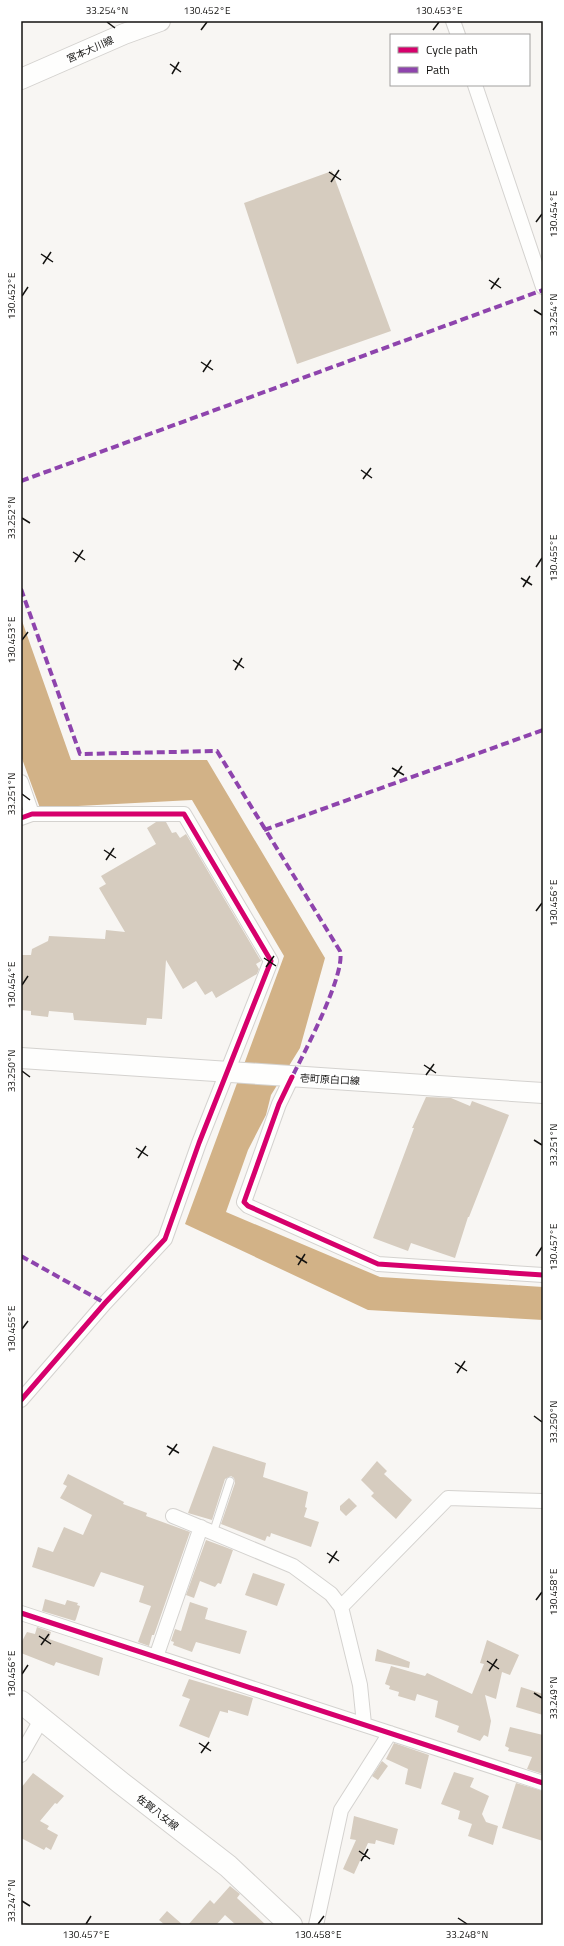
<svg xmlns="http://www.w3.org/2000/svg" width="564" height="1946" font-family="'Titillium Web','Noto Sans JP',sans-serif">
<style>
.water{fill:#d2b287}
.building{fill:#d6ccbf}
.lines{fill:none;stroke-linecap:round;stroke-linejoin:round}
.lane-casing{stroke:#d4d2cf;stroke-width:9}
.street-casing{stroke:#d4d2cf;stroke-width:16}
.secondary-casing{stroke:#d4d2cf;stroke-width:22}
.primary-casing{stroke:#d4d2cf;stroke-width:24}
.lane{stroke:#fefefd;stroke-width:7}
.street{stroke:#fefefd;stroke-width:14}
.secondary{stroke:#fefefd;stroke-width:20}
.primary{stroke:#fefefd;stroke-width:22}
.quiet{stroke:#8e44ad;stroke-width:4;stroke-dasharray:8 4;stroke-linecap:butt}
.cycleway-casing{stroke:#fff;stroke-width:8}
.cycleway{stroke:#d6006c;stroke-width:5}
.ticks{fill:none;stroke:#131210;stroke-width:1.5}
.labels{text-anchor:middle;stroke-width:3.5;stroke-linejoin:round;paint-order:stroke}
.street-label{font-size:10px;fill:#131210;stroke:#fff}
.neatline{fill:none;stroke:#131210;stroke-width:1.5}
.ticks-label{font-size:10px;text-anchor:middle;fill:#131210}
</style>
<rect width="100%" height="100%" fill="#f8f6f3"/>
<path class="water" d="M 21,618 L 71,760 L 207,760 L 325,958 L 300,1048 L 271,1095 L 266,1115 L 248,1150 L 226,1212 L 380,1277 L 543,1287 L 543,1320 L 368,1310 L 185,1224 L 284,956 L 192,800 L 40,808 L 21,756 Z"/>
<path class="building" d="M 332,171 L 391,331 L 297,364 L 244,203 Z
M 156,822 L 166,822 L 172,833 L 176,832 L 180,838 L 186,834 L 261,961 L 256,964 L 259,969 L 257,974 L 216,998 L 212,991 L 205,995 L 196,981 L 183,989 L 166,960 L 162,1019 L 147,1018 L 146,1025 L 74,1020 L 73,1013 L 49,1011 L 48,1017 L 31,1015 L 31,1011 L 21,1010 L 21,955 L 31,955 L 32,949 L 48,941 L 49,936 L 105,939 L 106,930 L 125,932 L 99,888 L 106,884 L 101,876 L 156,844 L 147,828 Z
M 426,1097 L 451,1098 L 470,1106 L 472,1101 L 509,1115 L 469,1217 L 468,1217 L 455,1258 L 411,1243 L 408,1251 L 373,1238 L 414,1128 L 412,1128 Z
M 213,1446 L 266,1463 L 263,1477 L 308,1492 L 305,1507 L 307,1508 L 304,1517 L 319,1522 L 311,1547 L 271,1533 L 270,1537 L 267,1536 L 265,1541 L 221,1524 L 235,1483 L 234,1478 L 231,1476 L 225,1479 L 212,1520 L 188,1513 Z
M 377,1461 L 387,1471 L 384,1474 L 412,1500 L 396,1519 L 371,1496 L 374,1493 L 361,1480 Z
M 68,1474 L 124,1502 L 123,1504 L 147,1513 L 146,1516 L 190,1532 L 154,1635 L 152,1635 L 149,1646 L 138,1642 L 151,1606 L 139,1602 L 144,1586 L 101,1572 L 94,1587 L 32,1567 L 38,1547 L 53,1552 L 64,1527 L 83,1535 L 92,1515 L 60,1498 L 67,1486 L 63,1484 Z
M 349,1498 L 357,1506 L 346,1516 L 340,1510 L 340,1506 Z
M 206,1540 L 233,1550 L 221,1584 L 218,1583 L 215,1587 L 200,1581 L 194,1598 L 186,1595 Z
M 253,1573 L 285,1584 L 277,1606 L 245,1595 Z
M 45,1599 L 65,1605 L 67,1600 L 78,1603 L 77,1605 L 80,1606 L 76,1619 L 75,1621 L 42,1611 Z
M 190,1602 L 208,1608 L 205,1619 L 247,1631 L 240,1654 L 196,1642 L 192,1652 L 173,1645 L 174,1642 L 171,1641 L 175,1629 L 181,1631 Z
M 37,1627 L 51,1632 L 49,1639 L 103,1658 L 99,1676 L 56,1662 L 54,1666 L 21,1653 L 21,1643 L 27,1632 L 35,1634 Z
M 487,1640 L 519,1655 L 510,1675 L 502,1672 L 496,1699 L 485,1695 L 491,1721 L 488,1737 L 484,1735 L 480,1741 L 457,1732 L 459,1726 L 435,1717 L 438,1701 L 417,1694 L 415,1701 L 398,1696 L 399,1692 L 389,1689 L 390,1686 L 385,1684 L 391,1666 L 425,1676 L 427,1673 L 472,1694 L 484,1664 L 480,1663 Z
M 377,1649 L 410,1662 L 409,1668 L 375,1661 Z
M 189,1679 L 253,1698 L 248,1716 L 228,1710 L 228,1713 L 220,1711 L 209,1738 L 179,1726 L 190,1699 L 182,1696 Z
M 521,1687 L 543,1694 L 543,1715 L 516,1707 Z
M 510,1727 L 543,1735 L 543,1774 L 527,1769 L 532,1757 L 508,1751 L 509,1748 L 505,1746 Z
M 394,1743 L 429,1755 L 421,1789 L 405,1784 L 408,1769 L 386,1759 Z
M 382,1761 L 388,1766 L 378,1780 L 372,1776 Z
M 454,1772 L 474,1778 L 470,1787 L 489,1796 L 482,1814 L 486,1822 L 498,1826 L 493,1845 L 468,1836 L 472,1824 L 458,1819 L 460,1811 L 441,1804 Z
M 33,1773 L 64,1796 L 57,1804 L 55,1803 L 40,1821 L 49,1826 L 47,1829 L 58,1835 L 51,1850 L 46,1847 L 44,1850 L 21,1838 L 21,1788 Z
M 516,1783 L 543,1791 L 543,1841 L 502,1828 Z
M 354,1816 L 398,1829 L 394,1845 L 376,1840 L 375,1844 L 368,1843 L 354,1874 L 343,1869 L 356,1840 L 350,1839 Z
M 230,1886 L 240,1894 L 237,1898 L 266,1925 L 236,1925 L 225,1915 L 216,1925 L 188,1925 L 210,1900 L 214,1904 Z
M 167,1911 L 183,1925 L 165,1925 L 159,1920 Z"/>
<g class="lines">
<g class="lane-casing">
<path id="lane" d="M 213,1533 L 230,1481"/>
</g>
<g class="street-casing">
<path id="street" d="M 453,21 L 458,35
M 475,85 L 543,287
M 21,782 L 32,814
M 21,818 L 32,814 L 184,814 L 271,961 L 199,1143 L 165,1239 L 105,1303 L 21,1400
M 292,1077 L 279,1104 L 244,1202 L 248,1206 L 378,1264 L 543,1275
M 173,1516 L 293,1566 L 331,1594 L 341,1607 L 360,1685 L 364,1724
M 341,1607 L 448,1498 L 543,1501
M 21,1613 L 543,1783
M 156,1657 L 201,1527
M 21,1755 L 41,1720
M 316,1925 L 341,1810 L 390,1733"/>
</g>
<g class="secondary-casing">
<path id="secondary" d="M 21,79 L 124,34 L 160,21
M 21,1058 L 543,1093"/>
</g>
<g class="primary-casing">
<path id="primary" d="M 21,1702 L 121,1783 L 228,1866 L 291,1925"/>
</g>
<use href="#lane" class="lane"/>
<use href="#street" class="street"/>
<use href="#secondary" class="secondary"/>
<use href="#primary" class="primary"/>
<path class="quiet" d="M 21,481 L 543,290
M 21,589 L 80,754 L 217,751 L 340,951 C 346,974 304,1053 292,1077
M 264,830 L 543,730
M 21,1256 L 105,1303"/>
<g class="cycleway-casing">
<path id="cycleway" d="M 21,818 L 32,814 L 184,814 L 271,961 L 199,1143 L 165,1239 L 105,1303 L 21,1400
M 292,1077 L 279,1104 L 244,1202 L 248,1206 L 378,1264 L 543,1275
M 21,1613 L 543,1783"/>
</g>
<use href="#cycleway" class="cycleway"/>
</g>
<path class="ticks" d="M 107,22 L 115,28M 201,30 L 207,22M 433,30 L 439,22M 170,64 L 181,72M 172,74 L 179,62M 329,172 L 341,180M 331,182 L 339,170M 536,222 L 542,214M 41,254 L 53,262M 43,264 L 51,252M 489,280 L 501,288M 491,289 L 499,278M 22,296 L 28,287M 534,310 L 542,315M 201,362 L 213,370M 203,372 L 211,360M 361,470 L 372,478M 363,479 L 371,468M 22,518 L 30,523M 73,552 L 85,560M 75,562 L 83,550M 536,567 L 542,558M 521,578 L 532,585M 523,587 L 530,576M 22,640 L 28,632M 233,660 L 244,668M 235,670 L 242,658M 392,768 L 404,775M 394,777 L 402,766M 22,794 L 30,800M 104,850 L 116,858M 106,860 L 114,848M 536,911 L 542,903M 264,958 L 276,966M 266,967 L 274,956M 22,985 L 28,976M 424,1065 L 436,1073M 22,1071 L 30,1077M 426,1075 L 434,1064M 534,1140 L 542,1145M 136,1148 L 148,1156M 138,1158 L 146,1146M 296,1256 L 307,1263M 536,1256 L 542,1247M 298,1265 L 305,1254M 22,1329 L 28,1321M 455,1363 L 467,1371M 457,1373 L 465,1361M 534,1416 L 542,1422M 167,1446 L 179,1453M 169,1455 L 177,1444M 327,1553 L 339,1561M 329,1563 L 337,1551M 536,1600 L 542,1592M 39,1636 L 51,1644M 41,1645 L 49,1634M 487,1661 L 499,1669M 489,1671 L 497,1659M 22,1674 L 28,1665M 534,1693 L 542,1698M 199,1743 L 211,1751M 201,1753 L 209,1742M 359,1851 L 370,1859M 361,1861 L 368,1849M 22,1901 L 30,1906M 458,1918 L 467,1924M 86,1924 L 91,1916M 318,1924 L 324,1916"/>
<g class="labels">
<g class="street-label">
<text transform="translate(90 49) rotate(-24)" y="4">宮本大川線</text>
<text transform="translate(330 1079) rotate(3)" y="4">壱町原白口線</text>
<text transform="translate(158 1812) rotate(38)" y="4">佐賀八女線</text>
</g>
</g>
<rect width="564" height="1946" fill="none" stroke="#ffffff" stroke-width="44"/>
<rect x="390" y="34" width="140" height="52" fill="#ffffff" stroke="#a1a09f"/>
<rect x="398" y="47" width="20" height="6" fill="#d6006c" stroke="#a1a09f"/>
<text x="426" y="54" font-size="12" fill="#131210">Cycle path</text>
<rect x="398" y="67" width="20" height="6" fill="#8e44ad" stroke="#a1a09f"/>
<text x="426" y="74" font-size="12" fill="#131210">Path</text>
<rect x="22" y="22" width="520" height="1902" class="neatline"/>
<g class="ticks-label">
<text x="107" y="14">33.254°N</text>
<text x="207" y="14">130.452°E</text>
<text x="439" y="14">130.453°E</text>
<text transform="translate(553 214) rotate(-90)" y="4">130.454°E</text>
<text transform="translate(11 296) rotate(-90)" y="4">130.452°E</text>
<text transform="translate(553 315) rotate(-90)" y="4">33.254°N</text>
<text transform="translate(11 518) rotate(-90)" y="4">33.252°N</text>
<text transform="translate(553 558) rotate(-90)" y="4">130.455°E</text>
<text transform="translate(11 640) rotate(-90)" y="4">130.453°E</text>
<text transform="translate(11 794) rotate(-90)" y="4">33.251°N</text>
<text transform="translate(553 903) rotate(-90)" y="4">130.456°E</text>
<text transform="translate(11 985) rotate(-90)" y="4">130.454°E</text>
<text transform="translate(11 1071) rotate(-90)" y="4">33.250°N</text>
<text transform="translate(553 1145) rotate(-90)" y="4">33.251°N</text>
<text transform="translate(553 1247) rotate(-90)" y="4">130.457°E</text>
<text transform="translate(11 1329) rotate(-90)" y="4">130.455°E</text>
<text transform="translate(553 1422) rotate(-90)" y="4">33.250°N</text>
<text transform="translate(553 1592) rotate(-90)" y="4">130.458°E</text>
<text transform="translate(11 1674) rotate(-90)" y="4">130.456°E</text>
<text transform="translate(553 1698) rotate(-90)" y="4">33.249°N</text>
<text transform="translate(11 1901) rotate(-90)" y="4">33.247°N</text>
<text x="86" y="1938">130.457°E</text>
<text x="318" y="1938">130.458°E</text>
<text x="467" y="1938">33.248°N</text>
</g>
</svg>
